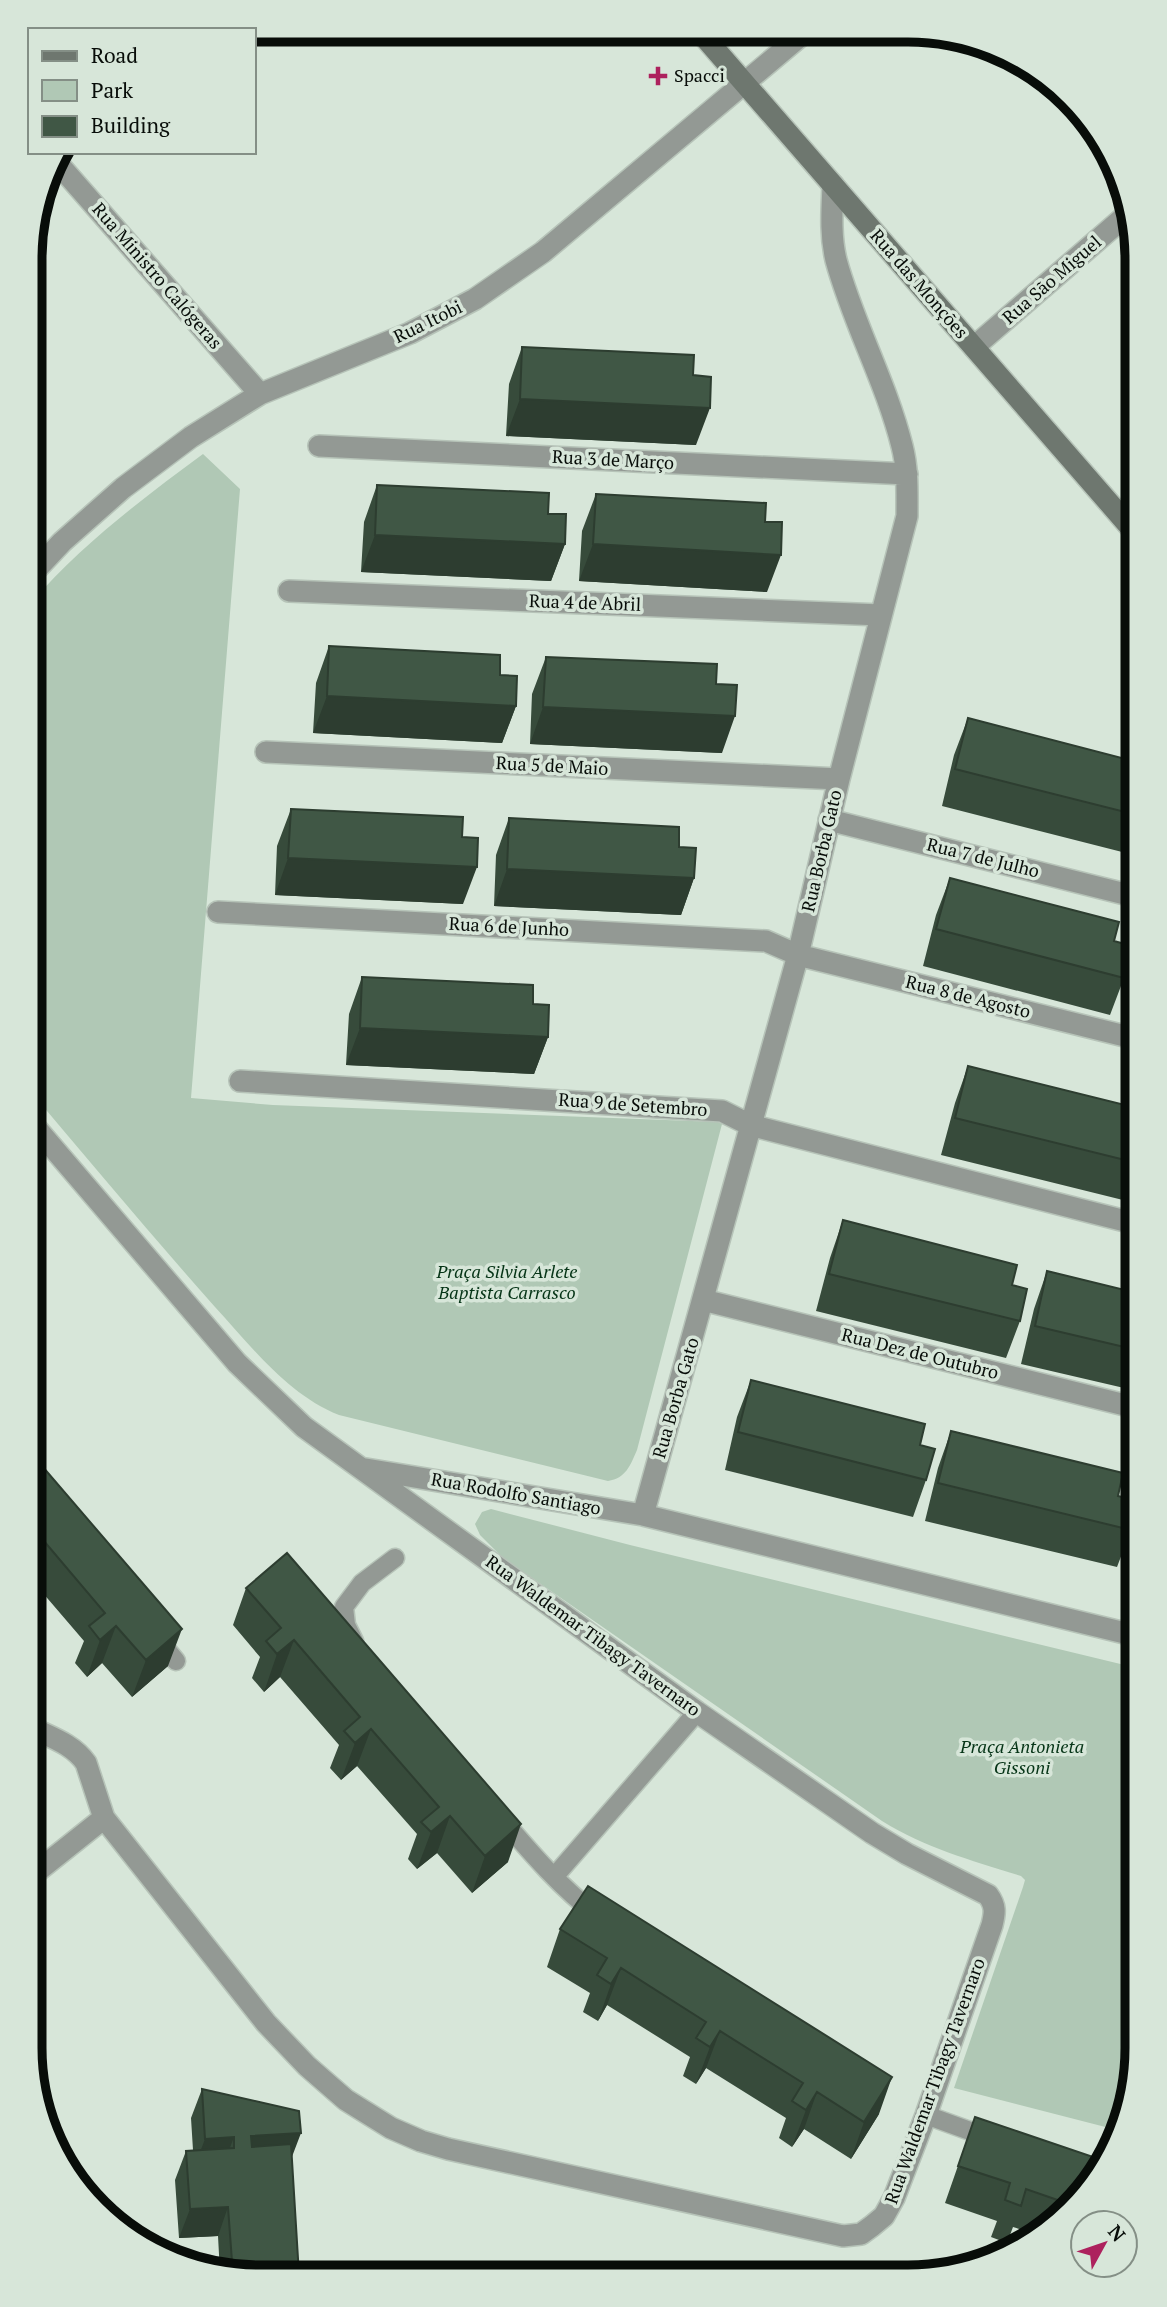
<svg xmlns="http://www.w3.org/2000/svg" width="1167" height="2307" font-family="'PT Serif',serif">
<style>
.green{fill:#b0c8b5}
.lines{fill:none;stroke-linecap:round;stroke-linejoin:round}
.lane-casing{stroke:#b6c3b8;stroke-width:21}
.street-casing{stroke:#b6c3b8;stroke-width:24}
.secondary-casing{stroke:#b6c3b8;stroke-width:24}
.lane{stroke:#939994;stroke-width:18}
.street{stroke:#939994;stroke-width:21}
.secondary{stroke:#6e776f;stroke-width:21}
.wall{fill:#374b3b}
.shaded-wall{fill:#2d3d30}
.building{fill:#405745;stroke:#2d3d30;stroke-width:2}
.poi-dot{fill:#ad215d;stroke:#d7e6d9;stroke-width:2.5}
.labels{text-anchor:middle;stroke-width:7;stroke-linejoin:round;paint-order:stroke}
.poi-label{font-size:18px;fill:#080d09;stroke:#d7e6d9;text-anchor:start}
.street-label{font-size:18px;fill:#080d09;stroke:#d7e6d9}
.park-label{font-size:18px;font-style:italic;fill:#053416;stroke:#d7e6d9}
.rim{fill:none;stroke:#080d09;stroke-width:9}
</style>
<rect width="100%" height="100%" fill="#d7e6d9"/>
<path class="green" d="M 203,454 L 240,489 L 191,1098 L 273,1105 L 718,1122 L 722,1124 L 637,1450 C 630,1466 626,1478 608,1481 L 339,1415 C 288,1395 251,1346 215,1307 C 152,1236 92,1164 31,1092 L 31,603 C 81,545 142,499 203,454 Z
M 491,1509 L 630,1545 L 1137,1668 L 1137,2064 L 1121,2131 L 954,2088 L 1023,1887 L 1025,1880 L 1021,1876 C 971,1860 927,1849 882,1821 L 502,1557 L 480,1535 L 475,1524 L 482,1512 Z"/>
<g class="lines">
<g class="lane-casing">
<path id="lane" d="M 157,1638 L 176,1661
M 354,1641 L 346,1625 L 344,1607 L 362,1583 L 395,1558
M 502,1819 C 531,1853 562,1889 598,1916
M 554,1877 L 697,1712
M 926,2115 L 992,2139"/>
</g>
<g class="street-casing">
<path id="street" d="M 53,158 L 260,394
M 974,347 L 1130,212
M 319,446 L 907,474
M 31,575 L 62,542 L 123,488 L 191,437 L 260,394 L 410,333 L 475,299 L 543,252 L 804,33
M 289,591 L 881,615
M 266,752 L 839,779
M 829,820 L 1137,897
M 218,912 L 766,941 L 798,955 L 1137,1039
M 240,1081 L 722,1111 L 750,1125 L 1137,1224
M 703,1300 L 1137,1408
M 366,1469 L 643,1515 L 1137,1636
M 643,1515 L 798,955 L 839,779 L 907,516 C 907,492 908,469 902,446 C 886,382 853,323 836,260 C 830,235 832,210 833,185
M 30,1727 C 50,1737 73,1744 86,1763 L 104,1818 L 266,2023 L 307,2066 L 346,2100 L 391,2128 L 421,2141 L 448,2149 L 843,2236 L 861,2234 L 872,2226 L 884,2216 L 894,2198 L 926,2115 L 992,1925 C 995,1913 996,1906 988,1895 L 907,1854 L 872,1833 L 697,1712 L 304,1427 L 237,1363 L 31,1122
M 30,1877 L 104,1818"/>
</g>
<g class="secondary-casing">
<path id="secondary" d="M 700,32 L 1137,535"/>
</g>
<use href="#lane" class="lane"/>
<use href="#street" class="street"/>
<use href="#secondary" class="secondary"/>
</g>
<path class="wall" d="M 522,347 L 693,375 L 696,445 L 506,436 L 509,384 Z
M 377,485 L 548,514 L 565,544 L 551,581 L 361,572 L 364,522 Z
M 596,494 L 765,522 L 767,592 L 579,581 L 582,531 Z
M 329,646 L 500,675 L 516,706 L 502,743 L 313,733 L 316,683 Z
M 546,657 L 716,684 L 722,753 L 530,744 L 532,694 Z
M 968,718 L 1137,762 L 1137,835 L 1130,854 L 942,806 L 954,755 Z
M 291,809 L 462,837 L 463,904 L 275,895 L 277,846 Z
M 509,818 L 694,878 L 681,915 L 494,906 L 496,855 Z
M 950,878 L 1124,978 L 1110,1015 L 923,966 L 936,915 Z
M 1137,965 L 1137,1020 L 1124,1017 Z
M 362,977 L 533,1004 L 548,1037 L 534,1074 L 346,1065 L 349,1014 Z
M 968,1066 L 1137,1108 L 1137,1187 L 1131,1202 L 941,1155 L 955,1103 Z
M 843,1220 L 1020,1321 L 1006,1358 L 816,1311 L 830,1258 Z
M 1047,1271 L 1137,1293 L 1137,1391 L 1021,1364 L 1034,1309 Z
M 751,1380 L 920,1445 L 926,1480 L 913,1517 L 725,1470 L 737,1417 Z
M 951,1431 L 1131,1530 L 1117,1567 L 925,1521 L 938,1468 Z
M 30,1452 L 168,1666 L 132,1697 L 102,1663 L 87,1677 L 75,1663 L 84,1641 L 30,1578 Z
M 1137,1527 L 1137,1572 L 1126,1569 Z
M 246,1588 L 508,1862 L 472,1893 L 437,1853 L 417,1869 L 408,1859 L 417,1834 L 357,1766 L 341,1780 L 330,1768 L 339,1745 L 280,1677 L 264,1692 L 252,1678 L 260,1657 L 233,1625 Z
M 560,1929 L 879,2114 L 851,2159 L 804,2129 L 792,2147 L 779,2138 L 786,2118 L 706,2068 L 696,2084 L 683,2076 L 690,2057 L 607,2005 L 598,2021 L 583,2012 L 590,1993 L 547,1967 Z
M 202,2089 L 291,2158 L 299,2275 L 228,2275 L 220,2273 L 218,2236 L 179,2238 L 175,2180 L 186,2151 L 193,2150 L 191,2118 Z
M 975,2117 L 1090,2188 L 1039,2235 L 1013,2227 L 1007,2243 L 991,2237 L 997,2221 L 945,2203 Z"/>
<path class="shaded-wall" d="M 520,399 L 710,408 L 696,445 L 506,436 Z
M 375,535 L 565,544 L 551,581 L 361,572 Z
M 593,544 L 781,555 L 767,592 L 579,581 Z
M 327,696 L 516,706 L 502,743 L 313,733 Z
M 543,707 L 735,716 L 722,753 L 530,744 Z
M 288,858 L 477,867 L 463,904 L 275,895 Z
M 507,869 L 694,878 L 681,915 L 494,906 Z
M 360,1028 L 548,1037 L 534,1074 L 346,1065 Z
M 38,1534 L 30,1556 L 30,1541 Z
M 116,1626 L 102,1663 L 87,1677 L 100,1640 Z
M 182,1629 L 168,1666 L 132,1697 L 146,1660 Z
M 294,1640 L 280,1677 L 264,1692 L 277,1654 Z
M 371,1729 L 357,1766 L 341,1780 L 355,1743 Z
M 450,1816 L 437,1853 L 417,1869 L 431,1832 Z
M 521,1824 L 508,1862 L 472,1893 L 485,1856 Z
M 621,1968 L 607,2005 L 598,2021 L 611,1984 Z
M 720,2031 L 706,2068 L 696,2084 L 710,2047 Z
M 892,2077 L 879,2114 L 851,2159 L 864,2122 Z
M 817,2092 L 804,2129 L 792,2147 L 806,2110 Z
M 301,2133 L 290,2162 L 240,2166 L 251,2136 Z
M 234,2137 L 223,2166 L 194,2168 L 205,2139 Z
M 228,2207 L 218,2236 L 179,2238 L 190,2209 Z"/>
<path class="building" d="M 522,347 L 694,355 L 693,375 L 711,377 L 710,408 L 520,399 Z
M 377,485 L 549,493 L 548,514 L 566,514 L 565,544 L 375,535 Z
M 596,494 L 766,503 L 765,522 L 782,522 L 781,555 L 593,544 Z
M 329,646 L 500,655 L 500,675 L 517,676 L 516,706 L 327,696 Z
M 546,657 L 717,664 L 716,684 L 737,685 L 735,716 L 543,707 Z
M 968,718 L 1137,762 L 1137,815 L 955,769 Z
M 291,809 L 463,817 L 462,837 L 478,838 L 477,867 L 288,858 Z
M 509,818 L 679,827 L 679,847 L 696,848 L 694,878 L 507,869 Z
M 950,878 L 1119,922 L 1114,941 L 1132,946 L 1124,978 L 936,929 Z
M 362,977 L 533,985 L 533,1004 L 549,1005 L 548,1037 L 360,1028 Z
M 968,1066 L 1137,1108 L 1137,1163 L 955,1118 Z
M 843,1220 L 1017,1265 L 1012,1285 L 1027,1289 L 1020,1321 L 829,1274 Z
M 1047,1271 L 1137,1293 L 1137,1350 L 1035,1326 Z
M 751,1380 L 925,1424 L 920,1445 L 935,1449 L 926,1480 L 738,1432 Z
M 951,1431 L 1123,1473 L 1118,1496 L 1137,1501 L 1131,1530 L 938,1483 Z
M 30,1452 L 182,1629 L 146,1660 L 116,1626 L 100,1640 L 89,1626 L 105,1613 L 38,1534 L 30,1541 Z
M 287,1553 L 521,1824 L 485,1856 L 450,1816 L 431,1832 L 421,1822 L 439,1807 L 371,1729 L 355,1743 L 344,1731 L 360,1717 L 294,1640 L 277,1654 L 266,1641 L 281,1628 L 246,1588 Z
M 588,1886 L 892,2077 L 864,2122 L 817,2092 L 806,2110 L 792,2101 L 803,2083 L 720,2031 L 710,2047 L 696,2038 L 706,2022 L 621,1968 L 611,1984 L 597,1975 L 607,1958 L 560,1929 Z
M 202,2089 L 299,2111 L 301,2133 L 251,2136 L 252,2147 L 291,2144 L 299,2275 L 233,2275 L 228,2207 L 190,2209 L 186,2151 L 234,2148 L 234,2137 L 205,2139 Z
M 975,2117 L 1105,2161 L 1090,2188 L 1072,2205 L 1026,2189 L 1021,2206 L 1005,2200 L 1010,2183 L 958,2166 Z"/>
<path class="poi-dot" d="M654.5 65.5h7v7h7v7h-7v7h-7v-7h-7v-7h7z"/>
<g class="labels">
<g class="poi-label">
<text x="674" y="82">Spacci</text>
</g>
<g class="street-label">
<text transform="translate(157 276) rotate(49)" y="6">Rua Ministro Calógeras</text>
<text transform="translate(1052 280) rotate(-41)" y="6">Rua São Miguel</text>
<text transform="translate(919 284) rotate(49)" y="6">Rua das Monções</text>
<text transform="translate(428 322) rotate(-26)" y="6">Rua Itobi</text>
<text transform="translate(613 460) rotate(3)" y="6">Rua 3 de Março</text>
<text transform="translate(585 603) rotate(2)" y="6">Rua 4 de Abril</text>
<text transform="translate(552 766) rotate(3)" y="6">Rua 5 de Maio</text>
<text transform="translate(822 851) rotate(-77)" y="6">Rua Borba Gato</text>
<text transform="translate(983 858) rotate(14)" y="6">Rua 7 de Julho</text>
<text transform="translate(509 927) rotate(3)" y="6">Rua 6 de Junho</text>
<text transform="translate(968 997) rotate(14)" y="6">Rua 8 de Agosto</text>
<text transform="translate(633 1105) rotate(4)" y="6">Rua 9 de Setembro</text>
<text transform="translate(920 1354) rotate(14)" y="6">Rua Dez de Outubro</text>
<text transform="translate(676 1398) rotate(-74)" y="6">Rua Borba Gato</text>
<text transform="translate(516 1494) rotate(10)" y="6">Rua Rodolfo Santiago</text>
<text transform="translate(593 1636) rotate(36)" y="6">Rua Waldemar Tibagy Tavernaro</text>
<text transform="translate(935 2081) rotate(-70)" y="6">Rua Waldemar Tibagy Tavernaro</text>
</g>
<g class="park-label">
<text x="507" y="1278">Praça Silvia Arlete<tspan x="507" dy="21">Baptista Carrasco</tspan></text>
<text x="1022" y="1753">Praça Antonieta<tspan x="1022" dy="21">Gissoni</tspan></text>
</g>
</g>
<path d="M0 0H1167V2307H0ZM259 42H908A217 217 0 0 1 1125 259V2048A217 217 0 0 1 908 2265H259A217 217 0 0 1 42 2048V259A217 217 0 0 1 259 42Z" fill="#d7e6d9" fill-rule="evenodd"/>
<path class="rim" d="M259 42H908A217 217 0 0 1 1125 259V2048A217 217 0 0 1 908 2265H259A217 217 0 0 1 42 2048V259A217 217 0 0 1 259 42Z"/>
<rect x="28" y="28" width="228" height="126" fill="#d7e6d9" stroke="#848f86" stroke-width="2"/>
<rect x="42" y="51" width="35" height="10" fill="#6e776f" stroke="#848f86" stroke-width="2"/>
<text x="91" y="63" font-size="21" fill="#080d09">Road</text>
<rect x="42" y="80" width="35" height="21" fill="#b0c8b5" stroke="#848f86" stroke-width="2"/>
<text x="91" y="98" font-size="21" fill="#080d09">Park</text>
<rect x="42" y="116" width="35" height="21" fill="#405745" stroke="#848f86" stroke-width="2"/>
<text x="91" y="133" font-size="21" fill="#080d09">Building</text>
<g transform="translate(1104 2244) rotate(50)"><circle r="33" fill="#d7e6d9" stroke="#848f86" stroke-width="2"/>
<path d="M0-5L12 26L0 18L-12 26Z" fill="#ad215d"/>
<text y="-10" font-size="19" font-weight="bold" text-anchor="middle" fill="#080d09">N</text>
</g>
</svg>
